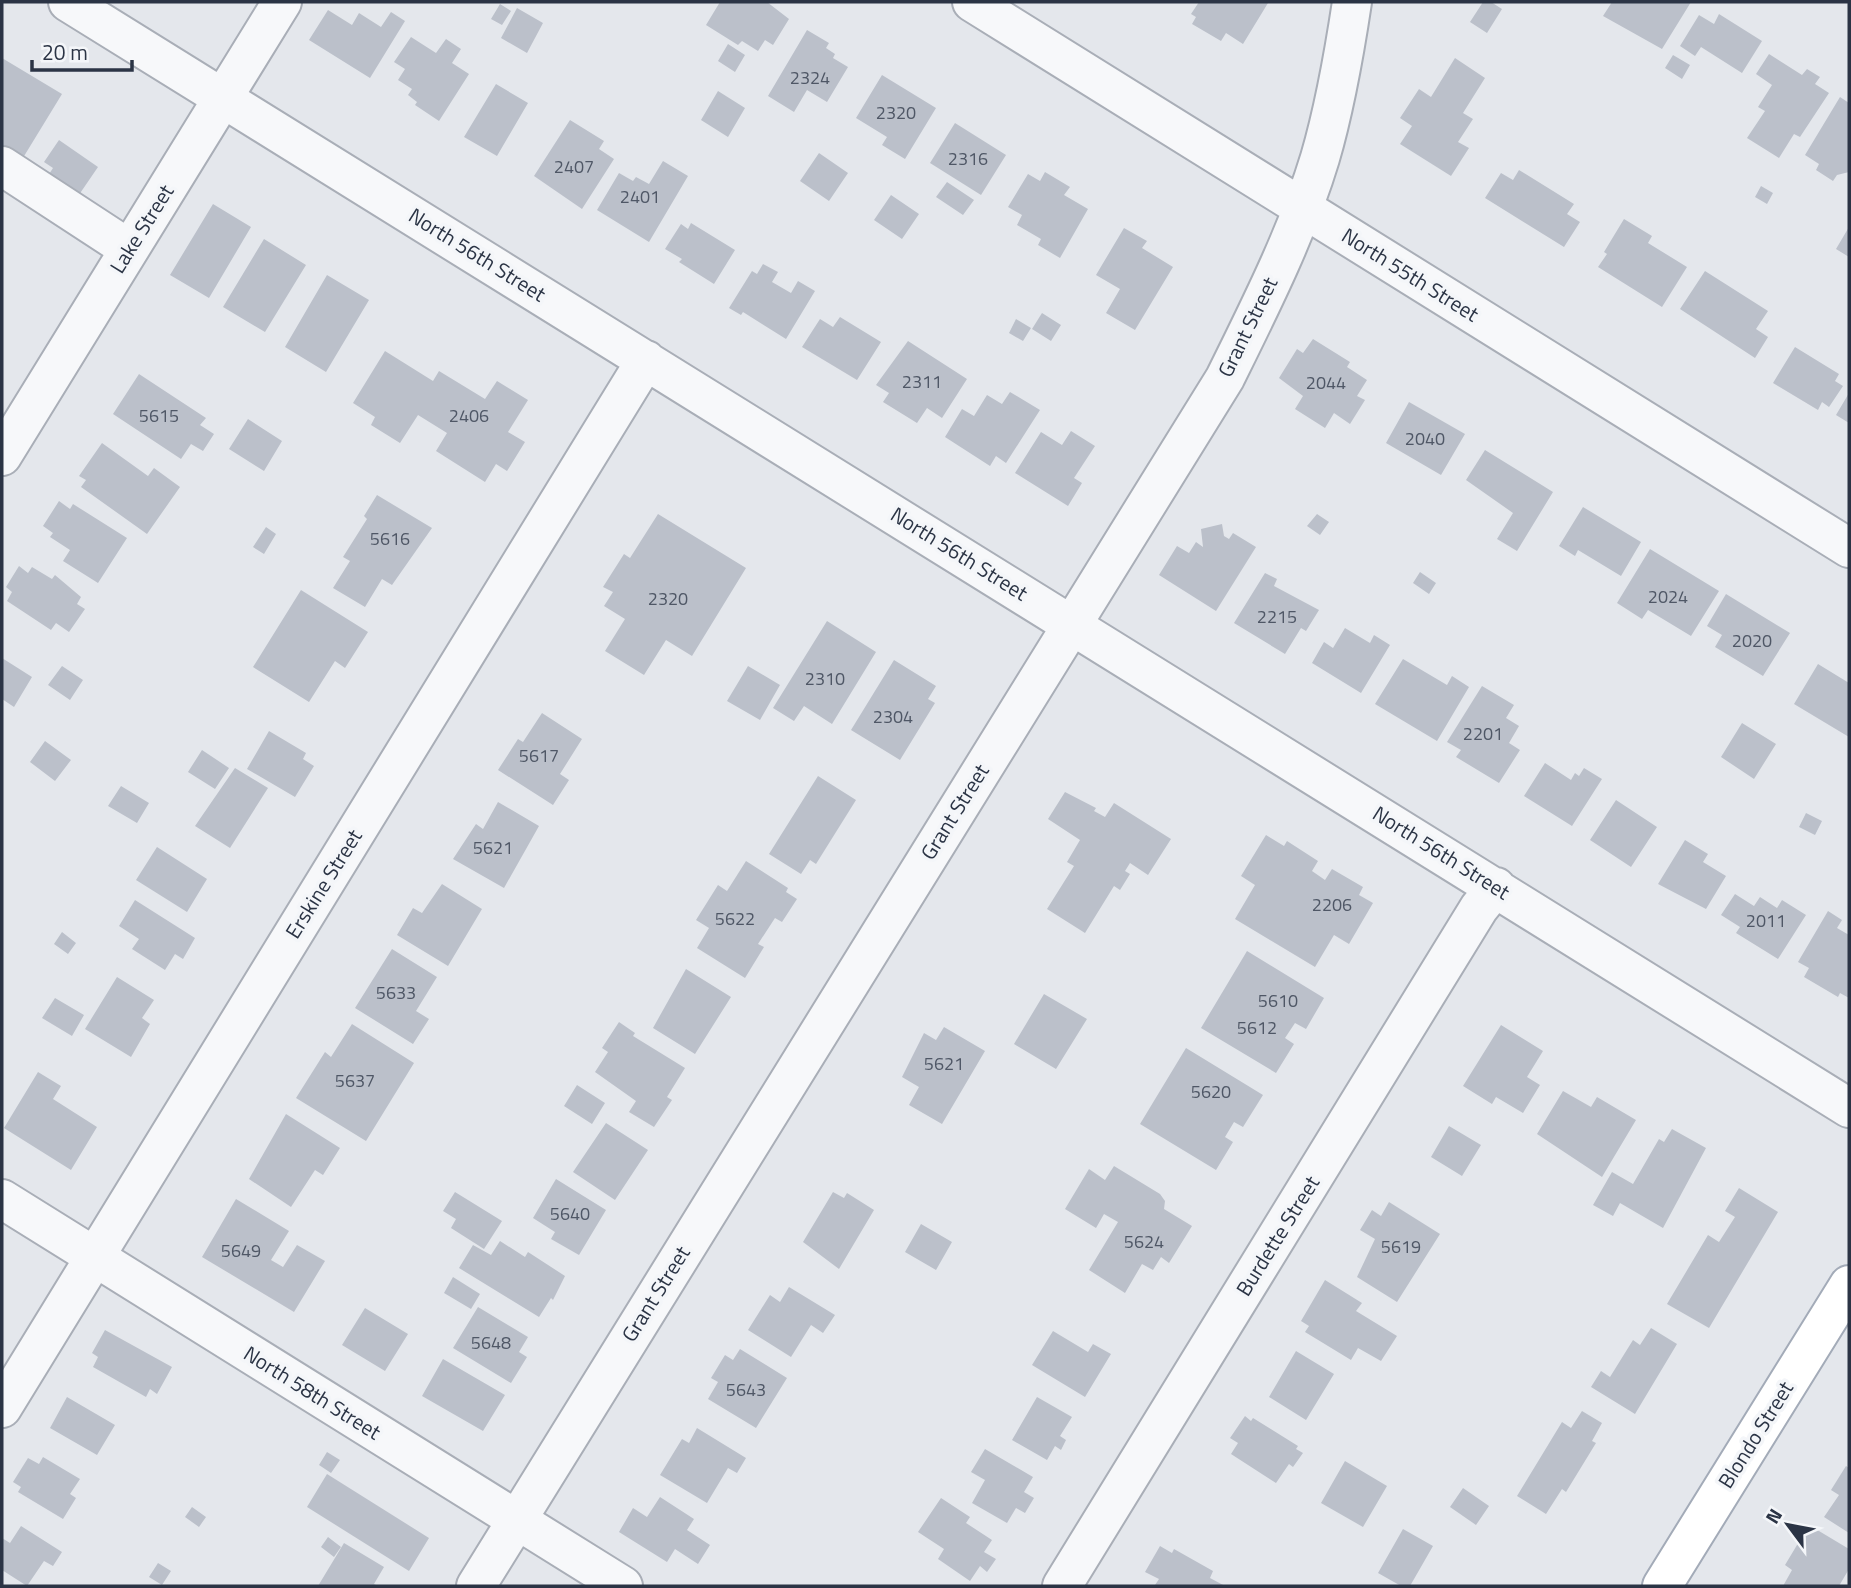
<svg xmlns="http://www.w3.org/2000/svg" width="1851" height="1588" font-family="'Titillium Web',sans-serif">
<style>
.building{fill:#bbc0ca}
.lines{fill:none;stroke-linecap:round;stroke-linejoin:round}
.minor-casing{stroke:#a9aeb7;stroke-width:42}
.major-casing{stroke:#a3abb8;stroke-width:42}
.minor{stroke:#f7f8fa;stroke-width:38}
.major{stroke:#fff;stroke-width:38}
.labels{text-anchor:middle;stroke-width:7;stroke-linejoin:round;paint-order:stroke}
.number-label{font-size:18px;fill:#4f5766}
.street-label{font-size:21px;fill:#2b3445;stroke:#f4f6f9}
</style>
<rect width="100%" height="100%" fill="#e4e7ec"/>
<path class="building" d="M 720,2 L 767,2 L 789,19 L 773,45 L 765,40 L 758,51 L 742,41 L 738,45 L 706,25 Z
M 1199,2 L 1266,2 L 1268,3 L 1243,44 L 1226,33 L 1221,41 L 1192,24 L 1196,17 L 1191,14 Z
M 1483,2 L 1491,2 L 1502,9 L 1487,33 L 1470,22 Z
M 1612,2 L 1691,2 L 1662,49 L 1603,16 Z
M 500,4 L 511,11 L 502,25 L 491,19 Z
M 517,8 L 543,23 L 527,53 L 501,38 Z
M 328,10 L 352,25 L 359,13 L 381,27 L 391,12 L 405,21 L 370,78 L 309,40 Z
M 1719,14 L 1762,41 L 1742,73 L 1701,47 L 1695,56 L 1680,46 L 1699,15 L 1714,24 Z
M 807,30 L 829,43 L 826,48 L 835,54 L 833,58 L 848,67 L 827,102 L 807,90 L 794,112 L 768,96 Z
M 411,37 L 436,53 L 446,39 L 461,49 L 452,63 L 469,74 L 439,121 L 415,105 L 417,102 L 408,95 L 412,89 L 398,80 L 405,69 L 394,62 Z
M 728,44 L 745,55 L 735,72 L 718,61 Z
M 1769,54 L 1802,75 L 1807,69 L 1820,77 L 1815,84 L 1829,93 L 1800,137 L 1794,134 L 1779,158 L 1747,138 L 1765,111 L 1758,107 L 1772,85 L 1756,74 Z
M 1673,55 L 1690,65 L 1682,79 L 1665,68 Z
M 2,58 L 62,94 L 18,166 L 2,156 Z
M 1455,58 L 1485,78 L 1463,113 L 1473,119 L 1458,142 L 1469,148 L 1451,176 L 1400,144 L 1412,126 L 1400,118 L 1419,89 L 1431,97 Z
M 882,75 L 936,108 L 905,159 L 882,145 L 887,137 L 856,118 Z
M 496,84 L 528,103 L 497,156 L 464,137 Z
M 718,91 L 745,108 L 728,137 L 701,120 Z
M 1840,97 L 1849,103 L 1849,172 L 1837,175 L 1833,181 L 1816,170 L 1819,164 L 1805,155 Z
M 570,120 L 604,141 L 599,149 L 614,159 L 582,209 L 534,176 Z
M 955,123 L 1006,155 L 981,195 L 930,163 Z
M 59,140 L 98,167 L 72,205 L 42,185 L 53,168 L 44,162 Z
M 819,153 L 848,173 L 829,201 L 800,181 Z
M 663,161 L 688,176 L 649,242 L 597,210 L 619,173 L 633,181 L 636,177 L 649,184 Z
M 1519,170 L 1574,204 L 1567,214 L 1580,222 L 1564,247 L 1485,198 L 1501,173 L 1513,180 Z
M 1045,172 L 1070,187 L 1064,195 L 1088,209 L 1060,258 L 1038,245 L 1041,239 L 1017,225 L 1022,215 L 1008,207 L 1028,174 L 1040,181 Z
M 947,182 L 974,200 L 963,215 L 936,197 Z
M 1761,186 L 1773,193 L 1767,204 L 1755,197 Z
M 891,195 L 919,214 L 902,239 L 874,220 Z
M 213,204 L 251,227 L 209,298 L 170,275 Z
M 1624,219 L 1652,236 L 1648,243 L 1687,267 L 1662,307 L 1598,267 L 1607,254 L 1604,252 Z
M 691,223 L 735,250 L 714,284 L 679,262 L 682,259 L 665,249 L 681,224 L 688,229 Z
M 1849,227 L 1849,257 L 1836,249 Z
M 1124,228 L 1147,241 L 1142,248 L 1173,267 L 1135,330 L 1106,313 L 1120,289 L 1096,275 Z
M 264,239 L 306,265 L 265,332 L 223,307 Z
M 763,264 L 778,272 L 772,282 L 791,293 L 798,281 L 815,291 L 786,339 L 743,312 L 741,315 L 729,308 L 752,271 L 757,274 Z
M 1705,271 L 1768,311 L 1756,329 L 1768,337 L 1755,358 L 1680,309 Z
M 327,275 L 369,300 L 326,372 L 285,347 Z
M 1042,313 L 1061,325 L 1051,341 L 1032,329 Z
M 840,317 L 881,342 L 857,380 L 802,347 L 820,319 L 833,327 Z
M 1016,319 L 1031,328 L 1023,341 L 1009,333 Z
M 1313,339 L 1350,362 L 1347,367 L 1367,380 L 1357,396 L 1365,400 L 1350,424 L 1334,413 L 1325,428 L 1295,409 L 1303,396 L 1279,378 L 1297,349 L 1303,353 Z
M 908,341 L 967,379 L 942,418 L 927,408 L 917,423 L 883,402 L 889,393 L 876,385 Z
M 1795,347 L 1839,374 L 1835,381 L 1843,386 L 1829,407 L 1822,402 L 1818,410 L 1773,383 Z
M 385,351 L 433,381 L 439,371 L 485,399 L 497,381 L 528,400 L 508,432 L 525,442 L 507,471 L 496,464 L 485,482 L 436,451 L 447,433 L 418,415 L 400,443 L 371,425 L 375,417 L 353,403 Z
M 139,374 L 206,418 L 200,425 L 214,434 L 203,451 L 191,444 L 181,459 L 113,414 Z
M 1010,392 L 1040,410 L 1006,463 L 996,456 L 990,466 L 945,437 L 962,409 L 974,416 L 987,395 L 1002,404 Z
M 1849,393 L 1849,423 L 1836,415 Z
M 1409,402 L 1465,434 L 1441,475 L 1386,443 Z
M 248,419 L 282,441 L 264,471 L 229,449 Z
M 1071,431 L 1095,446 L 1074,478 L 1082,483 L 1068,506 L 1015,473 L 1041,432 L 1062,445 Z
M 102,443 L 148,476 L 154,468 L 180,487 L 147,534 L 81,487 L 86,480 L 79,476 Z
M 1485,450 L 1553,492 L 1517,551 L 1497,539 L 1513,513 L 1466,480 Z
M 377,495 L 432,528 L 392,585 L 382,579 L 365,607 L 333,588 L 350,561 L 343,557 L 367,519 L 364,516 Z
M 59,501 L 70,509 L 73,504 L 127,538 L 98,583 L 63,561 L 70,550 L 50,537 L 53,533 L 43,526 Z
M 1583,507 L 1641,542 L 1621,576 L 1578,550 L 1575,556 L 1559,546 Z
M 658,514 L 746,568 L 692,656 L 666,640 L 644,675 L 605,651 L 625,619 L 604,606 L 613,592 L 603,587 L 624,554 L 630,558 Z
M 1317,514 L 1329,522 L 1320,535 L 1307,526 Z
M 1222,524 L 1224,536 L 1229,539 L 1233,533 L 1256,547 L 1216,611 L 1159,575 L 1177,546 L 1189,553 L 1196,542 L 1203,547 L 1201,529 Z
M 266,527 L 276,534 L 264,554 L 253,547 Z
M 1650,549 L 1719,591 L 1691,636 L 1648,610 L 1642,619 L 1617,603 Z
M 19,566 L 28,573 L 32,567 L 52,579 L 55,575 L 81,597 L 77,604 L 85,609 L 69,632 L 56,623 L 51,630 L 7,601 L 12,592 L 6,587 Z
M 1420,572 L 1436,583 L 1429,594 L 1413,583 Z
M 1265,573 L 1277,579 L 1274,586 L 1319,610 L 1306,631 L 1301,628 L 1285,654 L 1234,623 Z
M 301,590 L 368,632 L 345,668 L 335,661 L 309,702 L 253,667 Z
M 1726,594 L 1790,633 L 1763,676 L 1715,647 L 1722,635 L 1707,626 Z
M 827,621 L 876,652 L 832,724 L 804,706 L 794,721 L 773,708 Z
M 1345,628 L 1370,643 L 1374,635 L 1390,645 L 1361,693 L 1312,663 L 1324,642 L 1333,648 Z
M 2,658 L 32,677 L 14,707 L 2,699 Z
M 1403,659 L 1447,685 L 1452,676 L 1469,687 L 1437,741 L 1375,704 Z
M 894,660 L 936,686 L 928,699 L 935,703 L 900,760 L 851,730 Z
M 1818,664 L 1849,683 L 1849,737 L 1794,704 Z
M 62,666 L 83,680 L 70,700 L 48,685 Z
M 748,666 L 780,685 L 760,720 L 727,701 Z
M 1482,686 L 1514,705 L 1506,718 L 1519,726 L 1509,743 L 1520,750 L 1499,783 L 1456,757 L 1461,750 L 1447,742 Z
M 542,713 L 582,739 L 560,774 L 569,780 L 553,805 L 498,770 L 518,739 L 523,742 Z
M 1742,723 L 1776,744 L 1754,779 L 1721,757 Z
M 269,731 L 306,753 L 303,759 L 314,766 L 295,797 L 247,769 Z
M 45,741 L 71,760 L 55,781 L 30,762 Z
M 202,750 L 229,768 L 215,789 L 188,772 Z
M 1545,763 L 1571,780 L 1575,773 L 1579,776 L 1584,768 L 1602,779 L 1572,826 L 1524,796 Z
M 235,768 L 268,788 L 230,848 L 195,826 Z
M 818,776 L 856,800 L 816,864 L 810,860 L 801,874 L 769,854 Z
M 121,786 L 149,803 L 137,823 L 108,806 Z
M 1065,792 L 1096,808 L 1094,811 L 1105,817 L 1114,803 L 1171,839 L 1148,875 L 1130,863 L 1125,871 L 1130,874 L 1120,890 L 1114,886 L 1085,933 L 1047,909 L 1074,866 L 1067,862 L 1080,840 L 1048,819 Z
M 1616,800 L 1657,827 L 1631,867 L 1590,840 Z
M 498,802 L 539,826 L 504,888 L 453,859 L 476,824 L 483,829 Z
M 1806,813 L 1822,821 L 1815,835 L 1799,827 Z
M 1266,835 L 1284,846 L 1287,841 L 1318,861 L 1312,871 L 1325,880 L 1332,869 L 1363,887 L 1359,895 L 1373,903 L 1349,944 L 1334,935 L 1315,967 L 1235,919 L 1255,885 L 1241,876 Z
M 1685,840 L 1708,854 L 1703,862 L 1726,876 L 1706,909 L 1658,884 Z
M 157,847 L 207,879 L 187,912 L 136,880 Z
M 746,861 L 788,888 L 786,892 L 797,899 L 782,922 L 775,918 L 758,944 L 764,947 L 745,978 L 697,948 L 709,928 L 696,920 L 718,885 L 727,891 Z
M 442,884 L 482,909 L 448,966 L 397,935 L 413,908 L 422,913 Z
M 1735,894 L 1754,906 L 1760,897 L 1777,908 L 1782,900 L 1806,915 L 1778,959 L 1736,933 L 1740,927 L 1721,915 Z
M 135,900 L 195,938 L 183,959 L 175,954 L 165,970 L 132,949 L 139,939 L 119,926 Z
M 1828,911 L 1842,920 L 1837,928 L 1849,935 L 1849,998 L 1840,993 L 1838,997 L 1804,977 L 1809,968 L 1798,962 Z
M 62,932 L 76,943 L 68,954 L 54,944 Z
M 392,949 L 437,977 L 416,1011 L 429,1019 L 413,1044 L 355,1008 Z
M 1247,951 L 1324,998 L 1306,1029 L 1295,1023 L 1285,1038 L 1294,1044 L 1276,1073 L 1201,1028 Z
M 686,969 L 731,997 L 695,1054 L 653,1028 Z
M 117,977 L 154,1000 L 142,1018 L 150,1024 L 131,1057 L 85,1029 Z
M 1044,994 L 1087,1019 L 1056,1069 L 1014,1044 Z
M 55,998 L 84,1015 L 72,1036 L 42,1018 Z
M 619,1022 L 635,1033 L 633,1036 L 685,1068 L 667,1097 L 672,1100 L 654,1127 L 629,1112 L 636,1101 L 595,1072 L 608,1052 L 602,1048 Z
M 352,1024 L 414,1063 L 366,1141 L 296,1098 L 325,1052 L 331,1057 Z
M 1501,1025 L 1543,1051 L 1527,1077 L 1540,1085 L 1523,1113 L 1496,1097 L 1492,1104 L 1463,1086 Z
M 944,1027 L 985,1051 L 942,1124 L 909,1105 L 919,1087 L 902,1077 L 924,1033 L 936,1040 Z
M 1186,1048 L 1263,1095 L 1243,1127 L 1234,1122 L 1225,1137 L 1233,1142 L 1216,1170 L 1140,1124 Z
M 38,1072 L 61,1086 L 53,1099 L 97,1127 L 71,1170 L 4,1128 Z
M 577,1085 L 605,1103 L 592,1124 L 564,1106 Z
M 1563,1091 L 1591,1107 L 1597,1097 L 1636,1120 L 1602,1177 L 1537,1134 Z
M 286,1114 L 340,1148 L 323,1175 L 315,1170 L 291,1207 L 249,1179 Z
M 606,1123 L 648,1150 L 615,1200 L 573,1172 Z
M 1449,1126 L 1481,1145 L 1462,1176 L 1431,1157 Z
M 1672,1129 L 1706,1148 L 1663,1228 L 1620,1203 L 1613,1216 L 1593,1205 L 1612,1172 L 1633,1184 L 1659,1139 L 1664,1142 Z
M 1114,1166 L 1160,1194 L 1165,1201 L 1164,1209 L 1192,1226 L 1169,1263 L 1161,1257 L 1153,1270 L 1142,1264 L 1125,1293 L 1089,1270 L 1118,1222 L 1104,1214 L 1096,1228 L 1065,1209 L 1089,1169 L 1105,1180 Z
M 556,1179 L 606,1210 L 579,1255 L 551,1239 L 555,1232 L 533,1218 Z
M 1739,1188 L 1778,1212 L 1709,1328 L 1667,1304 L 1708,1235 L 1719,1242 L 1735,1217 L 1725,1211 Z
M 455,1192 L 502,1221 L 484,1249 L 451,1228 L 456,1219 L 443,1211 Z
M 833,1192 L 844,1198 L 847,1193 L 874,1210 L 839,1269 L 803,1242 Z
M 236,1199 L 289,1231 L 271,1260 L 283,1267 L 297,1245 L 325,1261 L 294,1312 L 202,1257 Z
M 1389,1202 L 1440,1234 L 1397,1302 L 1357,1277 L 1375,1239 L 1360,1230 L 1372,1210 L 1381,1216 Z
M 921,1224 L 952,1242 L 936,1270 L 905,1252 Z
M 500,1241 L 525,1257 L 528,1252 L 565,1276 L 553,1300 L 551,1298 L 539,1317 L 459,1268 L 473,1245 L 491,1255 Z
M 453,1277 L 480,1294 L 471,1309 L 444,1293 Z
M 1325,1280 L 1362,1303 L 1356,1311 L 1397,1336 L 1381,1361 L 1358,1348 L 1351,1360 L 1305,1332 L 1309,1326 L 1301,1321 Z
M 789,1287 L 835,1315 L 823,1333 L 811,1325 L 791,1357 L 748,1330 L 770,1295 L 780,1302 Z
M 478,1307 L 528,1337 L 519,1352 L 527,1357 L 511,1383 L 453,1348 Z
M 365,1308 L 408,1334 L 385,1371 L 342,1345 Z
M 1651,1328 L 1677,1344 L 1635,1414 L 1591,1387 L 1601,1371 L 1610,1377 L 1633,1340 L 1640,1345 Z
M 105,1330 L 172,1367 L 157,1394 L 150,1389 L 146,1397 L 93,1367 L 98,1357 L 92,1353 Z
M 1053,1331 L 1088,1352 L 1093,1344 L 1111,1354 L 1085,1397 L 1032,1365 Z
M 740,1349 L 787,1378 L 756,1428 L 708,1399 L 718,1382 L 711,1378 L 725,1355 L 733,1360 Z
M 1296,1351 L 1334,1374 L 1306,1420 L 1269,1397 Z
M 443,1359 L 505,1395 L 483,1431 L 422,1396 Z
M 67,1397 L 115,1425 L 97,1455 L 50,1428 Z
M 1037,1397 L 1072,1417 L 1060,1436 L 1066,1440 L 1061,1450 L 1055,1446 L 1047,1460 L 1012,1440 Z
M 1582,1411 L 1602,1423 L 1592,1441 L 1596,1443 L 1566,1492 L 1562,1489 L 1546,1514 L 1517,1496 L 1562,1422 L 1571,1428 Z
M 1245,1416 L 1251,1421 L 1253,1418 L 1298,1446 L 1296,1449 L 1303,1453 L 1293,1467 L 1289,1464 L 1276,1483 L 1231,1454 L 1238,1443 L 1230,1438 Z
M 697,1428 L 746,1458 L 737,1473 L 728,1468 L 707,1503 L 660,1475 L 682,1439 L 689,1443 Z
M 985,1449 L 1033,1477 L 1024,1492 L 1034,1498 L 1025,1513 L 1016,1508 L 1007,1523 L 972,1503 L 985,1480 L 971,1472 Z
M 327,1452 L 340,1460 L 331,1473 L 319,1465 Z
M 43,1457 L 80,1479 L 70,1494 L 76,1498 L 63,1519 L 18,1492 L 21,1487 L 13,1482 L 28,1458 L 39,1464 Z
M 1345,1461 L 1387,1486 L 1363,1527 L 1321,1503 Z
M 1846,1466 L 1849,1468 L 1849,1533 L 1824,1517 L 1839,1495 L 1831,1490 Z
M 327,1474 L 429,1538 L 409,1571 L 307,1507 Z
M 1463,1488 L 1489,1506 L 1476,1525 L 1450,1507 Z
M 660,1497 L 694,1519 L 687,1530 L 710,1545 L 698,1564 L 675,1549 L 667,1562 L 619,1532 L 633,1508 L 647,1517 Z
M 941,1498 L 970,1517 L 966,1523 L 992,1540 L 984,1552 L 996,1559 L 987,1572 L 980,1566 L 970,1581 L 938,1559 L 944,1549 L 918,1532 Z
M 192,1507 L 206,1517 L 199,1527 L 185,1517 Z
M 1809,1525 L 1849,1549 L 1849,1569 L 1839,1586 L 1783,1586 L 1792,1570 L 1785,1565 Z
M 21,1526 L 62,1552 L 53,1566 L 44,1561 L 27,1586 L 2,1570 L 2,1538 L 10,1543 Z
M 1403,1529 L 1433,1546 L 1410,1586 L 1401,1586 L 1378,1573 Z
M 328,1537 L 341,1547 L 334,1557 L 321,1547 Z
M 344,1543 L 384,1567 L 374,1584 L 378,1586 L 318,1586 Z
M 1160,1546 L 1172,1553 L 1174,1549 L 1213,1571 L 1210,1578 L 1225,1586 L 1155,1585 L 1159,1579 L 1145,1572 Z
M 158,1563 L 171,1571 L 162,1585 L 149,1577 Z"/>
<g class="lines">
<g class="minor-casing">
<path id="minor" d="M 68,2 L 1849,1108
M 972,2 L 1849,548
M 2,166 L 129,249
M 2,456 L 282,2
M 2,1199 L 623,1586
M 2,1408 L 646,360
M 476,1586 L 1225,378 C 1260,307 1297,234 1320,158 C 1335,107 1344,55 1352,2
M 1062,1586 L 1479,908 L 1496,887"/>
</g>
<g class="major-casing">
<path id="major" d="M 1662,1586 L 1849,1285"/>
</g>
<use href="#minor" class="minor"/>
<use href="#major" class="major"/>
</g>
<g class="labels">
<g class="number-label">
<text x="810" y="84">2324</text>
<text x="896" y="119">2320</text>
<text x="968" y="165">2316</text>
<text x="574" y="173">2407</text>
<text x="640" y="203">2401</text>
<text x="922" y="388">2311</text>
<text x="1326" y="389">2044</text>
<text x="159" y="422">5615</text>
<text x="469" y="422">2406</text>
<text x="1425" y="445">2040</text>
<text x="390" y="545">5616</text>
<text x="1668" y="603">2024</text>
<text x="668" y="605">2320</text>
<text x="1277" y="623">2215</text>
<text x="1752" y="647">2020</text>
<text x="825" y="685">2310</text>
<text x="893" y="723">2304</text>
<text x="1483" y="740">2201</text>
<text x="539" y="762">5617</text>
<text x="493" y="854">5621</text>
<text x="1332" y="911">2206</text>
<text x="735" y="925">5622</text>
<text x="1766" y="927">2011</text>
<text x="396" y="999">5633</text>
<text x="1278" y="1007">5610</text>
<text x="1257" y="1034">5612</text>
<text x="944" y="1070">5621</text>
<text x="355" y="1087">5637</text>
<text x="1211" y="1098">5620</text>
<text x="570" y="1220">5640</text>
<text x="1144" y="1248">5624</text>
<text x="1401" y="1253">5619</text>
<text x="241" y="1257">5649</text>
<text x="491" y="1349">5648</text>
<text x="746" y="1396">5643</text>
</g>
<g class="street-label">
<text transform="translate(142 229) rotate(-58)" y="7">Lake Street</text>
<text transform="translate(477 255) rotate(32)" y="7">North 56th Street</text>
<text transform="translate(1410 275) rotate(32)" y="7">North 55th Street</text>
<text transform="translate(1248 327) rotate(-64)" y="7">Grant Street</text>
<text transform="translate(959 554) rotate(32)" y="7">North 56th Street</text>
<text transform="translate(955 812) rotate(-58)" y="7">Grant Street</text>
<text transform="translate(1441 853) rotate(32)" y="7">North 56th Street</text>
<text transform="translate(324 884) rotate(-58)" y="7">Erskine Street</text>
<text transform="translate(1278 1236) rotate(-58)" y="7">Burdette Street</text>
<text transform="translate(656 1294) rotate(-58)" y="7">Grant Street</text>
<text transform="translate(312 1393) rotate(32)" y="7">North 58th Street</text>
<text transform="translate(1756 1435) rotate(-58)" y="7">Blondo Street</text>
</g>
</g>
<rect width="1851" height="1588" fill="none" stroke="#2b3445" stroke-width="7"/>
<g transform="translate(1788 1525) rotate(302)" stroke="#f4f6f9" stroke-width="5" paint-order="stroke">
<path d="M0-5L12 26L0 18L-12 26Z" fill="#2b3445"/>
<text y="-10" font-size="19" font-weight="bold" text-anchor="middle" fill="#2b3445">N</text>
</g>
<path d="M32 60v10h100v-10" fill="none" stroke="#2b3445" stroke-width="3.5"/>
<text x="42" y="60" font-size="21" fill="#2b3445" stroke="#f4f6f9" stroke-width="5" paint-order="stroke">20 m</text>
</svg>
